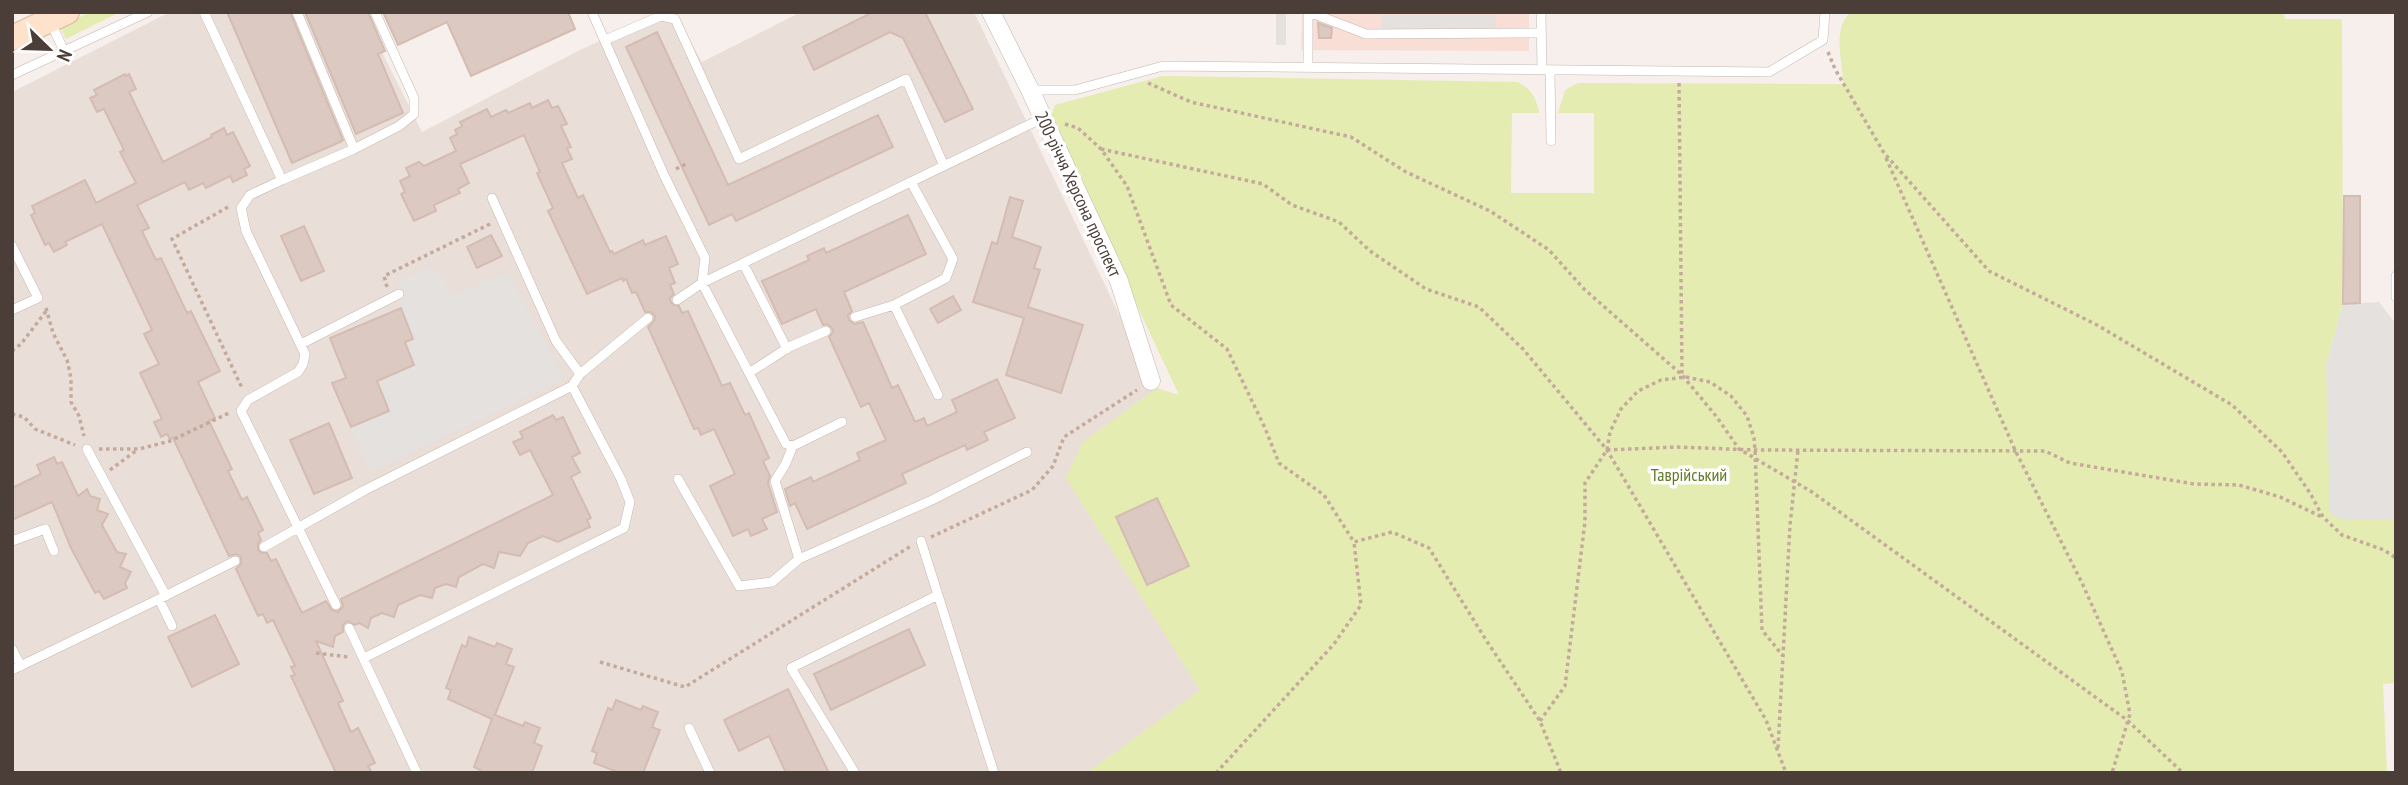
<svg xmlns="http://www.w3.org/2000/svg" width="2408" height="785" font-family="'PT Sans Narrow',sans-serif">
<style>
.residential{fill:#eadfd8}
.commercial{fill:#f8ded5}
.green{fill:#e4ecb2}
.parking{fill:#e5e1df}
.building{fill:#dbc9c2;stroke:#d4bcb2;stroke-width:2}
.lines{fill:none;stroke-linecap:round;stroke-linejoin:round}
.lane-casing{stroke:#c5b6af;stroke-width:10}
.street-casing{stroke:#c5b6af;stroke-width:19}
.secondary-casing{stroke:#deb89c;stroke-width:26}
.path{stroke:#c5aa9c;stroke-width:3.5;stroke-dasharray:3.5 3.5;stroke-linecap:butt}
.lane{stroke:#fff;stroke-width:9}
.street{stroke:#fff;stroke-width:18}
.secondary{stroke:#ffe2cc;stroke-width:24}
.labels{text-anchor:middle;stroke-width:7;stroke-linejoin:round;paint-order:stroke}
.street-label{font-size:18px;fill:#4b3d38;stroke:#fff}
.park-label{font-size:18px;fill:#627c25;stroke:#fff}
</style>
<rect width="100%" height="100%" fill="#f6efeb"/>
<path class="residential" d="M 170,12 L 362,12 L 422,132 L 580,50 L 663,12 L 673,12 L 702,62 L 801,12 L 974,12 L 1151,381 L 1174,408 L 1302,646 L 1183,773 L 12,773 L 12,92 Z"/>
<path class="commercial" d="M 1302,12 L 1529,12 L 1529,51 L 1301,50 Z"/>
<path class="green" d="M 90,12 L 120,12 L 66,39 L 60,27 Z
M 1852,12 L 2284,12 L 2285,19 L 2342,19 L 2343,304 L 2326,365 L 2343,519 L 2396,519 L 2396,683 L 2383,684 L 2387,773 L 1087,773 L 1200,690 L 1066,478 L 1082,443 L 1157,388 L 1179,395 L 1050,120 L 1055,105 L 1163,76 L 1518,82 C 1532,90 1536,97 1539,113 L 1512,113 L 1511,193 L 1594,193 L 1594,113 L 1558,113 L 1565,90 L 1578,83 L 1843,84 C 1843,64 1831,25 1852,12 Z"/>
<path class="parking" d="M 1276,12 L 1286,12 L 1286,45 L 1276,45 Z
M 1382,15 L 1496,15 L 1496,28 L 1382,29 Z
M 435,266 L 451,296 L 507,273 L 564,378 L 371,472 L 351,427 L 389,412 L 377,381 L 405,342 L 413,339 L 401,308 L 398,281 Z
M 2379,302 L 2396,324 L 2396,519 L 2343,519 L 2330,514 L 2326,365 L 2343,304 Z"/>
<path class="building" d="M 227,12 L 290,12 L 343,140 L 340,142 L 292,163 Z
M 305,12 L 368,12 L 385,51 L 378,54 L 403,113 L 356,134 Z
M 383,12 L 568,12 L 575,29 L 471,76 L 447,22 L 398,45 Z
M 873,12 L 925,12 L 973,109 L 945,122 L 903,38 L 890,32 L 814,70 L 803,47 Z
M 1318,23 L 1332,28 L 1331,38 L 1319,38 Z
M 657,32 L 728,185 L 878,115 L 893,147 L 736,221 L 732,214 L 709,225 L 626,47 Z
M 125,74 L 126,76 L 129,74 L 136,89 L 129,92 L 163,162 L 212,137 L 211,135 L 224,128 L 227,135 L 233,132 L 250,166 L 244,169 L 247,175 L 233,182 L 230,176 L 206,188 L 203,183 L 189,190 L 185,182 L 137,205 L 149,228 L 142,231 L 156,260 L 161,258 L 187,313 L 191,311 L 220,371 L 198,382 L 215,418 L 209,421 L 232,469 L 228,471 L 242,500 L 247,497 L 263,530 L 258,533 L 261,540 L 258,544 L 258,550 L 261,553 L 267,553 L 271,561 L 276,559 L 302,613 L 326,601 L 332,610 L 338,612 L 343,606 L 341,599 L 553,495 L 530,450 L 520,455 L 513,442 L 523,438 L 520,432 L 553,415 L 556,420 L 563,417 L 580,453 L 572,457 L 580,472 L 571,477 L 591,518 L 587,520 L 590,527 L 558,542 L 543,536 L 528,543 L 520,556 L 499,552 L 494,568 L 483,564 L 459,577 L 456,587 L 446,584 L 435,588 L 432,598 L 420,595 L 398,605 L 394,617 L 382,613 L 371,618 L 368,628 L 359,623 L 355,625 L 347,621 L 343,625 L 343,632 L 335,636 L 333,647 L 316,641 L 343,701 L 338,703 L 351,732 L 358,728 L 375,763 L 368,766 L 372,773 L 336,773 L 291,676 L 295,675 L 291,667 L 295,666 L 273,620 L 267,623 L 263,614 L 258,616 L 236,569 L 241,564 L 241,557 L 236,554 L 229,556 L 173,438 L 170,439 L 167,434 L 161,437 L 154,422 L 162,419 L 140,373 L 159,364 L 144,334 L 152,330 L 102,224 L 65,242 L 67,245 L 54,252 L 49,243 L 45,245 L 31,215 L 35,213 L 32,206 L 85,180 L 96,203 L 136,183 L 120,152 L 124,150 L 104,109 L 97,112 L 90,98 L 97,95 L 94,90 Z
M 548,100 L 552,108 L 558,106 L 567,124 L 561,126 L 571,147 L 567,148 L 572,159 L 562,163 L 578,198 L 583,195 L 610,252 L 612,251 L 614,254 L 643,240 L 645,245 L 666,236 L 678,264 L 669,268 L 675,283 L 670,285 L 674,294 L 670,298 L 671,303 L 679,306 L 682,313 L 688,311 L 722,386 L 730,383 L 745,415 L 749,413 L 769,458 L 763,461 L 770,476 L 768,483 L 777,512 L 762,519 L 767,529 L 751,536 L 748,529 L 733,536 L 710,486 L 735,474 L 714,429 L 701,435 L 698,428 L 694,429 L 648,327 L 654,321 L 655,316 L 651,312 L 645,312 L 636,292 L 632,293 L 626,279 L 623,281 L 622,278 L 587,294 L 548,211 L 553,208 L 537,173 L 540,172 L 524,135 L 460,164 L 469,183 L 458,189 L 460,193 L 434,205 L 436,211 L 414,221 L 401,194 L 405,192 L 400,181 L 410,176 L 406,168 L 419,162 L 424,166 L 456,151 L 450,138 L 457,134 L 455,130 L 462,126 L 460,122 L 487,109 L 491,117 L 506,110 L 508,113 L 530,103 L 532,108 Z
M 2344,196 L 2360,196 L 2360,303 L 2343,304 Z
M 1010,197 L 1023,201 L 1012,237 L 1041,247 L 1034,268 L 1040,270 L 1028,307 L 1083,325 L 1061,393 L 1006,375 L 1024,318 L 973,302 L 992,242 L 997,244 Z
M 908,215 L 926,254 L 844,292 L 852,311 L 848,315 L 849,320 L 854,324 L 863,322 L 892,388 L 898,385 L 915,422 L 924,418 L 927,426 L 957,412 L 952,400 L 997,379 L 1015,418 L 984,432 L 988,440 L 967,450 L 965,445 L 902,474 L 906,483 L 807,529 L 795,503 L 790,506 L 785,489 L 811,477 L 813,482 L 860,460 L 857,453 L 886,440 L 869,403 L 861,407 L 829,337 L 833,332 L 832,328 L 827,324 L 823,325 L 816,309 L 782,324 L 762,281 L 809,260 L 807,256 L 824,248 L 826,253 Z
M 304,226 L 324,271 L 301,281 L 281,236 Z
M 491,235 L 502,256 L 477,268 L 467,247 Z
M 953,296 L 961,310 L 938,323 L 930,309 Z
M 401,308 L 413,339 L 405,342 L 414,365 L 377,381 L 389,411 L 351,427 L 332,383 L 346,378 L 330,338 Z
M 329,423 L 352,478 L 314,494 L 290,440 Z
M 54,457 L 57,464 L 62,462 L 78,496 L 87,489 L 90,496 L 100,499 L 97,510 L 108,514 L 102,525 L 117,552 L 126,554 L 120,567 L 131,572 L 125,583 L 127,588 L 104,599 L 99,591 L 95,593 L 71,548 L 52,502 L 12,520 L 12,488 L 41,474 L 37,465 Z
M 1157,498 L 1189,566 L 1147,585 L 1116,517 Z
M 215,615 L 239,664 L 192,687 L 168,637 Z
M 909,629 L 925,665 L 831,710 L 814,674 Z
M 469,637 L 495,647 L 497,643 L 512,649 L 506,664 L 514,667 L 495,715 L 523,726 L 525,722 L 540,728 L 534,743 L 542,746 L 532,773 L 478,773 L 480,770 L 474,767 L 492,719 L 448,699 L 451,690 L 446,688 L 462,645 L 466,647 Z
M 788,689 L 829,773 L 786,773 L 769,736 L 739,751 L 724,720 Z
M 616,700 L 641,710 L 643,706 L 658,712 L 652,727 L 660,730 L 643,773 L 620,773 L 594,763 L 597,753 L 592,751 L 608,708 L 612,710 Z"/>
<g class="lines">
<g class="lane-casing">
<path id="lane" d="M 204,12 L 282,180 L 250,195 L 241,208 L 246,231 L 305,354 L 303,364 L 298,372 L 248,400 L 241,411 L 336,605
M 592,12 L 664,175 L 705,258 L 702,283 L 786,444 L 793,446 L 842,422
M 1308,12 L 1308,68
M 1309,12 L 1366,34 L 1541,33
M 1541,12 L 1542,70
M 50,21 L 64,51
M 605,40 L 661,16 L 675,19 L 739,159 L 906,79 L 944,166
M 1550,70 L 1551,141
M 12,75 L 148,12
M 1030,90 L 1075,90 L 1163,66 L 1769,72 L 1823,40 L 1825,12
M 354,149 L 399,126 L 414,114 L 414,98 L 375,12
M 282,180 L 354,149 L 297,12
M 911,182 L 953,259 L 946,278 L 894,305 L 938,395
M 492,198 L 556,341 L 580,374 L 648,318
M 12,246 L 38,298 L 12,310
M 743,263 L 787,349
M 2396,276 L 2396,297
M 677,300 L 702,283 L 1043,118
M 855,317 L 894,305
M 301,344 L 399,294
M 749,373 L 789,347 L 826,331
M 793,446 L 785,465 L 775,481 L 799,559 L 932,500 L 1027,452
M 87,449 L 166,596
M 678,479 L 739,586 L 772,582 L 799,559
M 12,541 L 45,529 L 54,551
M 921,541 L 994,773
M 264,547 L 365,490 L 572,386
M 172,626 L 159,599 L 235,561
M 349,628 L 417,773
M 12,649 L 21,666
M 364,658 L 624,528 L 630,502 L 621,479 L 572,386 L 580,374
M 12,670 L 159,599
M 689,728 L 710,773
M 855,773 L 791,668 L 938,595"/>
</g>
<g class="street-casing">
<path id="street" d="M 991,12 L 1030,90 L 1119,281 L 1151,381"/>
</g>
<g class="secondary-casing">
<path id="secondary" d="M 12,38 L 67,12"/>
</g>
<path class="path" d="M 1828,52 L 1835,69 L 1884,153 L 1989,271 L 2097,325 L 2232,405 L 2282,452 L 2310,493 L 2323,517 L 2342,535 L 2384,550 L 2396,558
M 1148,83 L 1191,102 L 1351,137 L 1406,172 L 1490,211 L 1549,250 L 1584,289 L 1682,375 L 1716,416 L 1739,449 L 1812,492 L 2127,720 L 2183,773
M 1679,83 L 1682,375
M 1065,124 L 1078,128 L 1101,149 L 1127,186 L 1171,305 L 1227,349 L 1265,428 L 1279,463 L 1324,495 L 1354,542 L 1392,532 L 1429,548 L 1486,640 L 1540,721 L 1561,773
M 1101,149 L 1263,184 L 1292,205 L 1339,222 L 1370,251 L 1426,289 L 1479,307 L 1523,349 L 1607,450 L 1766,720 L 1786,773
M 1886,158 L 2015,450 L 2082,583 L 2122,672 L 2130,714 L 2112,773
M 676,169 L 686,164
M 228,207 L 172,239 L 242,388
M 387,287 L 384,276 L 490,224
M 46,308 L 53,333 L 67,360 L 71,378 L 71,402 L 79,416 L 84,436
M 12,351 L 21,344 L 47,310
M 12,414 L 24,417 L 35,429 L 75,445
M 99,449 L 139,449 L 170,441 L 231,412
M 1607,450 L 1677,447 L 1755,450 L 2045,451 L 2070,463 L 2194,484 L 2239,485 L 2280,497 L 2322,517
M 110,470 L 137,450
M 931,537 L 1032,490 L 1053,466 L 1064,437 L 1137,390
M 316,653 L 348,657
M 600,662 L 685,687 L 911,546
M 1540,721 L 1565,686 L 1585,521 L 1585,483 L 1607,450 L 1610,432 L 1621,409 L 1638,391 L 1661,380 L 1686,377 L 1710,382 L 1731,396 L 1747,416 L 1754,438 L 1755,450 L 1762,630 L 1783,656
M 1778,748 L 1790,525 L 1798,450
M 1216,773 L 1334,644 L 1361,605 L 1354,542"/>
<use href="#lane" class="lane"/>
<use href="#street" class="street"/>
<use href="#secondary" class="secondary"/>
</g>
<g class="labels">
<g class="street-label">
<text transform="translate(1078 194) rotate(65)" y="6">200-річчя Херсона проспект</text>
</g>
<g class="park-label">
<text x="1689" y="481">Таврійський</text>
</g>
</g>
<rect width="2408" height="785" fill="none" stroke="#4b3d38" stroke-width="28"/>
<g transform="translate(49 49) rotate(113)" stroke="#ffffff" stroke-width="5" paint-order="stroke">
<path d="M0-5L12 26L0 18L-12 26Z" fill="#4b3d38"/>
<text y="-10" font-size="19" font-weight="bold" text-anchor="middle" fill="#4b3d38">N</text>
</g>
</svg>
